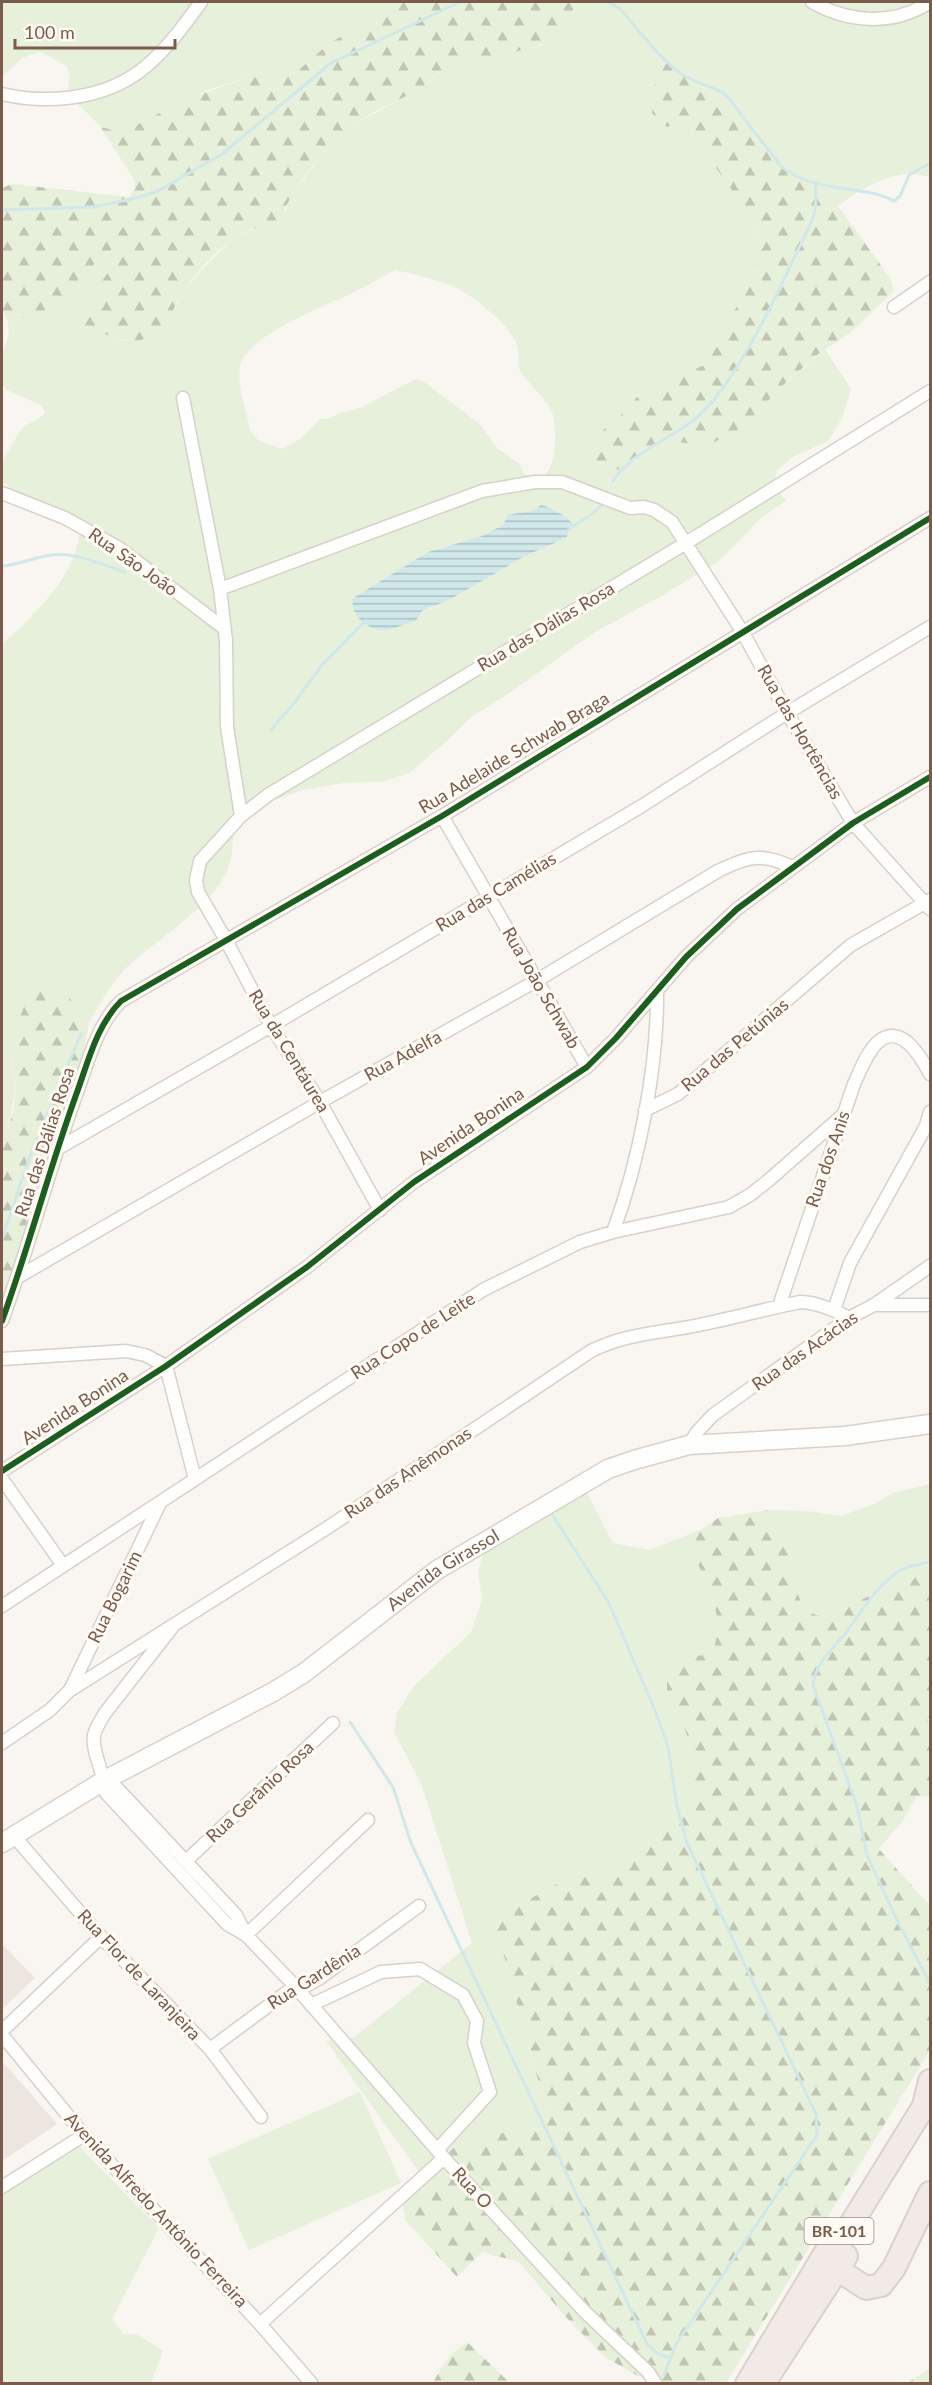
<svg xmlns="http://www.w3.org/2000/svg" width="932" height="2385" font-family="Lato,sans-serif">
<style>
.industrial{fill:#ede5e0}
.grass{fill:#e7f0db;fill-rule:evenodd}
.forest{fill:url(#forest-firs)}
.wetland{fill:url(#wetland-marsh)}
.water{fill:url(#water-rules)}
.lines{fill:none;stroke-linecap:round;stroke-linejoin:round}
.stream{stroke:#d0e8ea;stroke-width:3}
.street-casing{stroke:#d7d1cb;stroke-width:15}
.secondary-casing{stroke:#d9d2cb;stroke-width:21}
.highway-casing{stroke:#dad1cc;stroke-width:26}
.street{stroke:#fefefd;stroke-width:12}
.secondary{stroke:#fefefd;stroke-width:18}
.highway{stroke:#f2eae7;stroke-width:22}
.cycleway-casing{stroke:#fffaf3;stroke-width:10}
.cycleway{stroke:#1b5e20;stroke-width:6}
.labels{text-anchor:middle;stroke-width:6;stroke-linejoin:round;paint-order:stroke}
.shield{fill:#fffaf3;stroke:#a28b7f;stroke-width:1.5}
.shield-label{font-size:16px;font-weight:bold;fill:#7a5c4d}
.street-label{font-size:18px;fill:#7a5c4d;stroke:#fffaf3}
</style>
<defs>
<pattern id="forest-firs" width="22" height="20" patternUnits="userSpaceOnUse" patternTransform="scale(1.5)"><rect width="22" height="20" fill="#e7f0db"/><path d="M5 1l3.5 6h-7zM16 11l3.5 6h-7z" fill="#c0c6b4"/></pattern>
<pattern id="wetland-marsh" width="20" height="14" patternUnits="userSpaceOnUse" patternTransform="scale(1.5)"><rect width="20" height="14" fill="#e7f0db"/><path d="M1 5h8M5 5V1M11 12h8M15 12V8" fill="none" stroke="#c0c6b4"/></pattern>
<pattern id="water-rules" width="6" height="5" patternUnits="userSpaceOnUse" patternTransform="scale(1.5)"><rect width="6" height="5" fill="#d0e8ea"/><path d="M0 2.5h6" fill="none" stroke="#aebfc0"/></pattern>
</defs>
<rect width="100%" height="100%" fill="#f9f5f0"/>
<path class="industrial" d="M 2,1944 L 35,1978 L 2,2009 Z
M 2,2061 L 57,2124 L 2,2161 Z"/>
<path class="grass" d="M 2,2 L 405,2 L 331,42 L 296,72 L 279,82 L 271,83 L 252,76 L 208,90 L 126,131 L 117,132 L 100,126 L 77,103 L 68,88 L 70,76 L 67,66 L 40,52 L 22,58 L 2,77 Z
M 574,2 L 930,2 L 930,176 C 924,177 918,174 912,174 C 886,173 857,192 838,206 L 736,109 L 730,98 L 692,83 L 654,102 L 653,113 L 684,120 L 690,124 L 696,140 L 734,193 L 736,201 L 735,213 L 756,229 L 762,244 L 743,296 L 702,366 L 659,383 L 636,398 L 620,416 L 619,469 L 647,447 L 665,440 L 706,446 L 744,426 L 782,386 L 825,349 L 851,389 L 842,418 L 828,441 L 793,457 L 777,470 L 774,485 L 786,501 L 762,517 L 718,562 L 663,595 L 595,632 L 505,696 L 470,718 L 449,739 L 409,773 L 381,782 L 343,783 L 303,790 L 256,806 L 234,826 C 233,837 233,851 230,862 C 218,906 155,939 125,969 C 110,985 100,1004 89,1023 L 88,1019 L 15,1039 L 12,1062 L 16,1089 L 7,1130 L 2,1141 L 2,645 C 31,618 78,574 79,532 L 2,482 L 2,462 L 21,429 L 45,414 L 41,405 L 7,390 L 2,384 L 2,354 L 9,334 L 8,322 C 27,317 49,313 64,298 C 77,285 97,255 114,249 L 121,252 L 101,283 L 100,296 L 94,306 L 83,319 L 85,327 L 125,341 L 175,309 L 183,292 L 203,268 L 233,239 L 265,223 L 287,210 L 288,201 L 312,168 L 328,147 L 351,126 L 425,86 L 437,74 L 453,66 L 473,58 L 541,46 L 575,10 ZM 396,270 C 425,277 453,282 477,301 C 491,312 510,328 517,345 C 520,354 516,365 521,372 C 529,386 546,397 552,412 C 557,426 559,476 537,478 C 533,478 528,475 524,474 L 519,463 L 498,449 L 481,425 L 424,382 L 416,379 L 360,408 L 340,413 L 331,418 L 320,419 L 300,439 L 282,449 L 258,440 L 251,432 C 247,415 234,376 242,360 C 253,336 314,310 339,299 C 358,291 377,279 396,270 ZM 541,505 C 558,507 564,515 570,530 L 566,538 L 525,556 L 449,600 L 422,612 L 416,621 L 402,625 L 353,598 L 428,552 L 482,536 L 503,525 L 509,515 L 534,510 Z
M 930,1484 L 930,1573 C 913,1578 895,1584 878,1591 C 856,1601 814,1637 799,1597 C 796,1589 796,1581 795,1574 C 791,1552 781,1528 768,1510 L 807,1511 L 841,1516 L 874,1504 L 893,1493 Z
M 585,1489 L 613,1543 L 649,1550 L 685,1536 C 700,1573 731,1614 711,1655 L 685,1656 L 667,1695 L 685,1729 L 693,1756 L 691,1795 L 677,1822 L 613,1871 L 574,1874 L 494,1919 L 549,2121 L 456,2146 L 421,2175 L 326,2041 L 353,2038 L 472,1943 L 421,1783 L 394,1732 L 397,1713 L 412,1688 L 471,1632 L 482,1600 L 478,1571 L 484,1551 Z
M 360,2092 L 401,2183 L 249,2250 L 208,2159 Z
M 77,2144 L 159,2228 L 112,2319 L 123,2334 L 137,2334 L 163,2351 L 151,2383 L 2,2383 L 2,2192 Z"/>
<path class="forest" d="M 405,2 L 574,2 C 579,55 489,51 456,65 C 449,68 441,71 435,75 C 430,79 427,84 422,88 C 399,101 370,111 349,128 C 327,146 308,170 293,194 C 287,203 284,212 277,222 C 238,227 205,259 184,291 C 173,307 167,330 147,338 C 128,346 104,333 85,327 L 83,319 L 100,297 L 101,283 L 121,252 L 114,249 C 98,255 77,285 64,298 C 49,313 27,317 8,322 L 2,309 L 2,188 L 12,184 L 130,197 L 135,188 L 135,181 L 100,126 L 117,132 L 126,131 L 182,101 L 252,76 L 271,83 L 279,82 L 296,72 L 331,42 Z
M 671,54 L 684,61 L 692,83 L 730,98 L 736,109 L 838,206 L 890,278 L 894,291 L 851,332 L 817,355 L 782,386 L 744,426 L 729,435 L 706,446 L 665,440 L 647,447 L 619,469 L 604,473 L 594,470 L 589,449 L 601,432 L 620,416 L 636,398 L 659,383 L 702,366 L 743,296 L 762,244 L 756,228 L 735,214 L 736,201 L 734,193 L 696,140 L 690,124 L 684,120 L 667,127 L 652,113 L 658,61 Z
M 38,982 C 57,984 81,1006 89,1023 L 83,1055 L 18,1281 L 2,1301 L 2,1141 C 9,1127 16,1105 16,1088 C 16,1079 12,1069 13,1060 C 14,1031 21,1006 38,982 Z
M 768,1510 C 781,1528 791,1552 795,1574 C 796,1581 796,1589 799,1597 C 814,1637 856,1601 878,1591 C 895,1584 913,1578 930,1573 L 930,1716 L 927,1719 L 930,1724 L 930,1797 L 917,1796 L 902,1822 L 879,1849 L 930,1906 L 930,2050 L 726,2383 L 650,2383 L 605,2357 L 564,2315 L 519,2262 L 482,2252 L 457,2277 L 406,2221 L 400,2192 L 456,2146 L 549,2120 L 494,1919 L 574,1874 L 613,1871 L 677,1822 L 691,1795 L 693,1756 L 685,1729 L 667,1695 L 667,1669 L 685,1656 L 711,1655 C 731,1614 700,1573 685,1536 L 702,1529 L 718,1518 Z
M 468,2343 L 469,2344 L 510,2383 L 433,2383 C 441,2368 451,2350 468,2343 Z"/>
<path class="wetland" d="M 930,2369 L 930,2383 L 907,2383 Z"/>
<path class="water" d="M 541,505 C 553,507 564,515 573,524 L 566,538 L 525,556 L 449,600 L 422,611 L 416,621 C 407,623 397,628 387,630 C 370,632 349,616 353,598 L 428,552 L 482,536 L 503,525 L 508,515 L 534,510 Z"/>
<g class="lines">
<path class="stream" d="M 608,2 L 619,8 C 640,30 658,59 685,76 C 698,84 714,86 727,96 L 780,165 C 803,187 842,187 872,193 C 880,194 887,198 894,201 L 900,196 L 909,175 L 930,163
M 2,210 L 94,207 L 140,197 L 158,191 L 222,154 L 331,63 L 460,2
M 613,481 C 632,451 669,441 696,418 C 732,388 773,304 793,260 C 800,245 809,230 814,214 C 817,204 815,192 816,182
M 569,528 C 582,521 595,514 604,502
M 2,566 C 19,565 34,557 52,555 C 75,552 103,565 125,572
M 271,730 L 295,702 L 322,665 L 366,620
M 2,1239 L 30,1156 L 81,1034
M 553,1516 L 609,1603 L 654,1708 L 668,1746 L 677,1807 L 687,1843 L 816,2114 L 817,2135 L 676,2344 L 664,2375
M 930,1562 C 920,1564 908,1566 899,1571 C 876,1586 863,1610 847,1631 C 834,1649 815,1662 813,1685 L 857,1806 L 867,1855 L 894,1914 L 930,1984
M 350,1722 L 393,1787 L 411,1843 L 647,2344 L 658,2354 L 670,2358"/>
<g class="street-casing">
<path id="street" d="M 812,2 C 849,23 894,26 930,2
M 2,94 C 45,104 98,100 136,74 C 162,56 183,27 201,2
M 894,307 L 930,282
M 183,398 L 220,589 L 226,641 L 227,727 L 241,816
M 2,493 L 65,518 L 119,548 L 225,629
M 220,589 L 482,491 L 535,482 L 562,482 L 630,508 L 644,507 L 654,510 L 672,522 L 742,631 L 787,713 L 853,823 L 930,909
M 442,816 L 587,1067
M 645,1110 L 678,1094 L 851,945 L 930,900
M 57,1149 L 271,1026 L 640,807 L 787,713 L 930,627
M 380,1210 L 320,1102 L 271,1026 L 226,940 L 198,892 L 196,880 L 200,861 L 241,816 L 268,795 L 686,543 L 930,391
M 613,1232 C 639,1162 658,1066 657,991
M 18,1277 L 320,1102 L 536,981 L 718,871 C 747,857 761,852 792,867
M 874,1305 L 930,1305
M 779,1306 L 854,1084 C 860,1071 867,1052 878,1042 C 901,1022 921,1057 930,1074
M 834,1310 L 850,1263 L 926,1126 L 930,1112
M 2,1321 C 29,1246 49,1170 76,1095 C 88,1063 96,1026 121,1001 L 442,816 L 930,518
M 2,1359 L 126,1351 L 145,1355 L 166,1366 L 195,1479
M 689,1445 L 697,1432 L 713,1415 L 849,1318 L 874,1305 L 930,1266
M 2,1471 L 166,1366 L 307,1267 L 414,1182 L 587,1067 L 616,1038 L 686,957 L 737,909 L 853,823 L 930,777
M 2,1479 L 62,1564
M 2,1606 L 483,1290 L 580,1242 L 613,1232 L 729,1207 L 750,1195 L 769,1180 L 844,1114
M 174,1625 L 105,1713 C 101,1720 96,1727 94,1735 C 91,1751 105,1775 106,1793 L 227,1924 L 246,1935 L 295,1986 L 444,2158 L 584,2311 L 648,2372 L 656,2384
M 70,1690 L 160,1503
M 2,1743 L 50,1710 L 69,1691 L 327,1528 L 591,1351 C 627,1333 661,1333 699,1325 C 733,1318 766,1309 800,1302 C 817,1302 834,1310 849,1318
M 105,1780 L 116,1787 L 236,1915 L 246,1935
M 13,1835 L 101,1937 L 210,2049 L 261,2117
M 186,1861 L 333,1723
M 246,1935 L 368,1820
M 311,2005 L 381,1972 L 420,1969 L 463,1995 L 477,2021 L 474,2043 L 490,2092 L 437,2150
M 2,2031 L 101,1937
M 2,2035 L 84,2135 L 260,2324 L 312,2384
M 210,2049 L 295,1986 L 306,1986 L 320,1978 L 419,1906
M 2,2187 L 84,2135
M 260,2324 L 444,2158"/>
</g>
<g class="secondary-casing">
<g id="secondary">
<path id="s1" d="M 2,1843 L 105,1780 L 273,1692 L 304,1673 L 437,1570 L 608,1469 L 634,1460 L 689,1445 L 845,1436 L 930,1424"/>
</g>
</g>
<g class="highway-casing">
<path id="highway" d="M 930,2081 L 924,2106 L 832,2255 L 834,2267 L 866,2288 L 881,2285 L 894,2268 L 930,2193
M 769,2375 L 846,2256
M 747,2384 L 832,2242"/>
</g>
<use href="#street" class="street"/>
<use href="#secondary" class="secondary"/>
<use href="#highway" class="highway"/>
<g class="cycleway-casing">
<path id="cycleway" d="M 2,1321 C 29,1246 49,1170 76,1095 C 88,1063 96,1026 121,1001 L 442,816 L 930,518
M 2,1471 L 166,1366 L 307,1267 L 414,1182 L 587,1067 L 616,1038 L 686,957 L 737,909 L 853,823 L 930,777"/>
</g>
<use href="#cycleway" class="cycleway"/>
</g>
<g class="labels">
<rect class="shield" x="804.5" y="2218" width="69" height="26" rx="4.5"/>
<g class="shield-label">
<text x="839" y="2237">BR-101</text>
</g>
<g class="street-label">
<text transform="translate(133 562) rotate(35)" y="6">Rua São João</text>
<text transform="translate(546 627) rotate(-31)" y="6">Rua das Dálias Rosa</text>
<text transform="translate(800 732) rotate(60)" y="6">Rua das Hortências</text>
<text transform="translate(514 753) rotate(-31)" y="6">Rua Adelaide Schwab Braga</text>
<text transform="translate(496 892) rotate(-31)" y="6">Rua das Camélias</text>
<text transform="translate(541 988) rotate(60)" y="6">Rua João Schwab</text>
<text transform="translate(735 1045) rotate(-40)" y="6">Rua das Petúnias</text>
<text transform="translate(289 1051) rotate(59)" y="6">Rua da Centáurea</text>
<text transform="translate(403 1056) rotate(-29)" y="6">Rua Adelfa</text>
<text transform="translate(471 1126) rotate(-34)" y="6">Avenida Bonina</text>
<text transform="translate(45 1142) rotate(-72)" y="6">Rua das Dálias Rosa</text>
<text transform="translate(828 1159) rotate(-71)" y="6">Rua dos Anis</text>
<text transform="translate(413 1336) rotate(-33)" y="6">Rua Copo de Leite</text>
<text transform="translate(805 1351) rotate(-35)" y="6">Rua das Acácias</text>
<text transform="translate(75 1407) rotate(-33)" y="6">Avenida Bonina</text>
<text transform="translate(408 1473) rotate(-34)" y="6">Rua das Anêmonas</text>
<text dy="6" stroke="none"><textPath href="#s1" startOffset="520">Avenida Girassol</textPath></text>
<text transform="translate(115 1597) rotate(-64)" y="6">Rua Bogarim</text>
<text transform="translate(260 1792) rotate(-43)" y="6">Rua Gerânio Rosa</text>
<text transform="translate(139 1975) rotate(47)" y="6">Rua Flor de Laranjeira</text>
<text transform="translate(314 1977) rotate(-32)" y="6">Rua Gardênia</text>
<text transform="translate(472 2188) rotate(47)" y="6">Rua O</text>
<text transform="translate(156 2210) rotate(47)" y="6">Avenida Alfredo Antônio Ferreira</text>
</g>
</g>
<rect width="932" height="2385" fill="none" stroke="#7a5c4d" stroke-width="6"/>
<path d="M15 39v9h160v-9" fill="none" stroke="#7a5c4d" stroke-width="3"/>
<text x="24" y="39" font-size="18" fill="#7a5c4d" stroke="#fffaf3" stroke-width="4.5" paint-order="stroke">100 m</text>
</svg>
